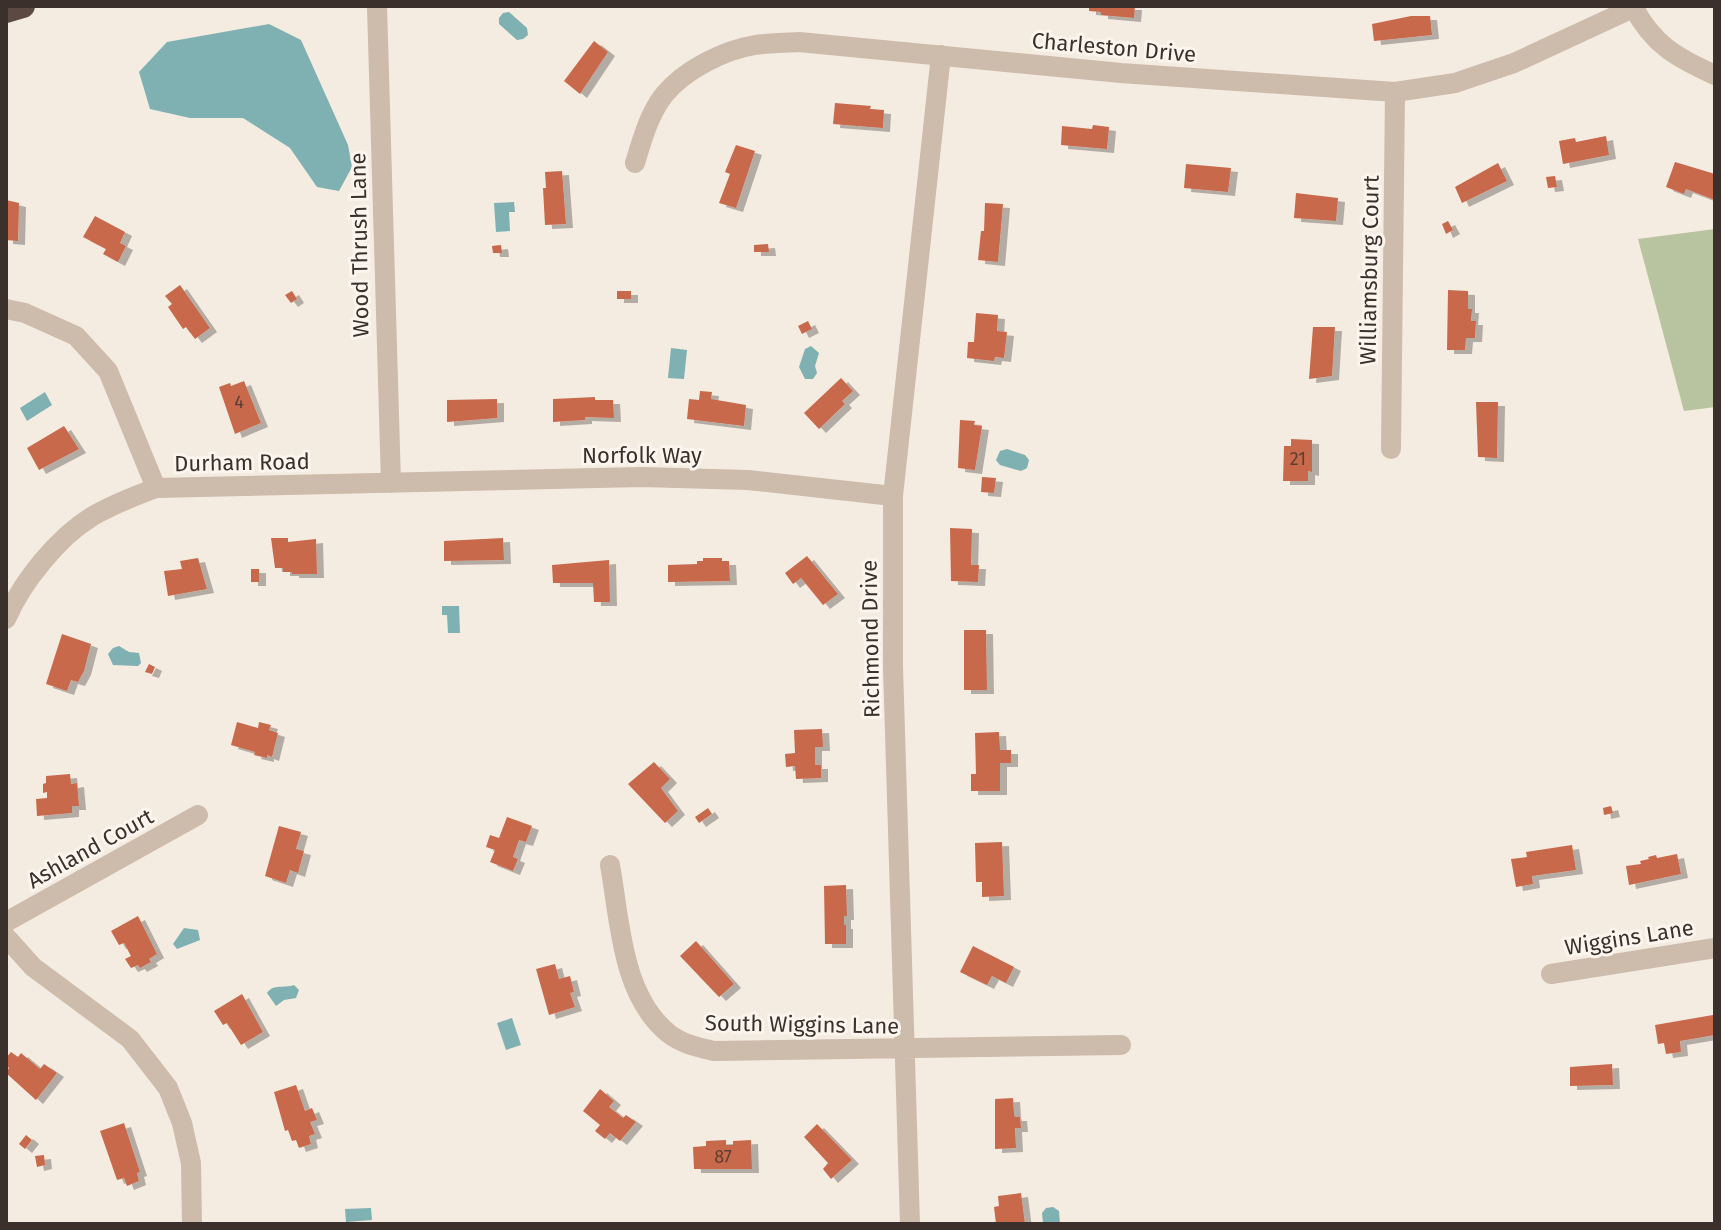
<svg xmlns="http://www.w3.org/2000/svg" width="1721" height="1230" font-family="'Fira Sans',sans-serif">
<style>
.green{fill:#b8c4a0}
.water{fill:#7fb0b2}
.building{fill:#c8694b;filter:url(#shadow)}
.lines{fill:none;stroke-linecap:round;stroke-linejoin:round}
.minor{stroke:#cdbbac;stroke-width:20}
.highway{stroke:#5c4a42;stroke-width:24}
.labels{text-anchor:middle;stroke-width:6;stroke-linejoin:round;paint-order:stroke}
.number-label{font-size:18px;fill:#5e3e33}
.street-label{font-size:22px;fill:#3b302b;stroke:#fbf5ee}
</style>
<defs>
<filter id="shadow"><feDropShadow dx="7" dy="4" stdDeviation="0" flood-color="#0004"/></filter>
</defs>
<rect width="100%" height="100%" fill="#f4ebe1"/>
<path class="green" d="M 1715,229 L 1715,407 L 1684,411 L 1638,239 Z"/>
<path class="water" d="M 509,12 L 527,28 L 528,35 L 523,39 L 517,40 L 499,24 L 499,18 L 503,13 Z
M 269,24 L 301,40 L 348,145 L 352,167 L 339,191 L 317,187 L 290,148 L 243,118 L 190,118 L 150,109 L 139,72 L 167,42 Z
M 514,202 L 515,212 L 509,212 L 510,231 L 496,232 L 494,203 Z
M 811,346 L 819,353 L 815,366 L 817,373 L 813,379 L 805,379 L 799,367 L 805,349 Z
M 671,348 L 687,350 L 684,379 L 668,378 Z
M 45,392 L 52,405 L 27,421 L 20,408 Z
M 1007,449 L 1025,455 L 1029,460 L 1027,468 L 1021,471 L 1000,465 L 996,460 L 1000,451 Z
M 442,606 L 459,606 L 460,633 L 448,633 L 447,615 L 442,615 Z
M 119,646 L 129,652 L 139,653 L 141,663 L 138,666 L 113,665 L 108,654 L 113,648 Z
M 184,928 L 198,930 L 200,940 L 177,949 L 173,944 Z
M 294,985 L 299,990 L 296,998 L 284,1000 L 276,1006 L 267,993 C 274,983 283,989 294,985 Z
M 512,1018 L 521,1045 L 506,1050 L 497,1023 Z
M 1053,1207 L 1059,1211 L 1060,1224 L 1043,1224 L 1042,1213 L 1046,1208 Z
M 371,1208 L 372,1220 L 346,1222 L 345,1209 Z"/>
<path class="building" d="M 1089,6 L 1135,6 L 1134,18 L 1101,15 L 1101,12 L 1089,11 Z
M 1411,16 L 1430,16 L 1432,35 L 1374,41 L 1372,24 Z
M 594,41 L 608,52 L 580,94 L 564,81 Z
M 835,103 L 871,106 L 870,109 L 884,110 L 883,128 L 833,124 Z
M 1093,125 L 1109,127 L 1107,149 L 1061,145 L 1062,126 L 1092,129 Z
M 1606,136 L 1609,155 L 1563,164 L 1559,141 L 1575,138 L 1576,142 Z
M 736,145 L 755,151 L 736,208 L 719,203 L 730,174 L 725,172 Z
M 1675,162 L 1715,174 L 1715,200 L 1686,189 L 1684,194 L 1666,187 Z
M 1498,163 L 1507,181 L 1462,203 L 1455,187 Z
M 1186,164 L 1231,168 L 1228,192 L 1184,188 Z
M 562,171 L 566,224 L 545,225 L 543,188 L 546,188 L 545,172 Z
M 1555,176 L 1557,187 L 1548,188 L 1546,177 Z
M 1296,193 L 1338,198 L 1336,221 L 1294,218 Z
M 6,200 L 19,203 L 18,241 L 6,240 Z
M 985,203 L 1003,204 L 998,262 L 978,260 L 981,231 L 984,231 Z
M 95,216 L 125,232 L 120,243 L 126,246 L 118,262 L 103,254 L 106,249 L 83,237 Z
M 1448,221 L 1453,230 L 1446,234 L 1442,224 Z
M 768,244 L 769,252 L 754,252 L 754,245 Z
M 501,245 L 502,253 L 493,253 L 492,246 Z
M 180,285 L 210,328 L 195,339 L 186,327 L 183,329 L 168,307 L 172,304 L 165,296 Z
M 1448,290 L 1468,291 L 1468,309 L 1472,309 L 1471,321 L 1476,321 L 1475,338 L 1466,338 L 1465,350 L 1447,350 Z
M 292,291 L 297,299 L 291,303 L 285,295 Z
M 617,291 L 631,291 L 631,299 L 617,299 Z
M 976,313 L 998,315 L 997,331 L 1007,332 L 1004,358 L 995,357 L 994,361 L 967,358 L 968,342 L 974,342 Z
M 808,321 L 812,329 L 802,334 L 798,326 Z
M 1313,327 L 1335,327 L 1332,376 L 1309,379 Z
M 841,378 L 853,391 L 842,401 L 845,404 L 819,429 L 804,413 Z
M 244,381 L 261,423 L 235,434 L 219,387 L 230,383 L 231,386 Z
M 700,391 L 712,392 L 711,399 L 746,405 L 744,426 L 687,419 L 689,399 L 699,400 Z
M 595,397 L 595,400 L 613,400 L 614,418 L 585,417 L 585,420 L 553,422 L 553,399 Z
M 497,399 L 497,418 L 447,422 L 447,400 Z
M 1476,402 L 1498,402 L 1497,458 L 1478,457 Z
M 960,420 L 975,421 L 974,425 L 982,426 L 975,470 L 958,468 Z
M 64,426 L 79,449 L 39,470 L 27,448 Z
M 1291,439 L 1312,440 L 1312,472 L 1308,471 L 1308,481 L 1283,481 L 1284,446 L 1291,446 Z
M 982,477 L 996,478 L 994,493 L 981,492 Z
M 950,528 L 972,529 L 971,565 L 979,565 L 978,582 L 951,581 Z
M 271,538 L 288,538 L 288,542 L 316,539 L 317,574 L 292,574 L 292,572 L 283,572 L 283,568 L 275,568 Z
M 503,538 L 504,560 L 444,561 L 444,541 Z
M 807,556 L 838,594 L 823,605 L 801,578 L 793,584 L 785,573 Z
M 198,558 L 207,589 L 168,596 L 164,571 L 182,569 L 180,561 Z
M 703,558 L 722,558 L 722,561 L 729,561 L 730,581 L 668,582 L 668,565 L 697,564 L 697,561 L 703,561 Z
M 609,560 L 610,602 L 594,602 L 593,583 L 553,583 L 552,565 Z
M 251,569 L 259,569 L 259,582 L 251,582 Z
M 964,630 L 986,630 L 987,690 L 964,690 Z
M 62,634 L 91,644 L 84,671 L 78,682 L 71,680 L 67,691 L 46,684 Z
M 149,664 L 155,667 L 152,674 L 145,672 Z
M 237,722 L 258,728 L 259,722 L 271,725 L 269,730 L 278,733 L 272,757 L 267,755 L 267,758 L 254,755 L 255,752 L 231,745 Z
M 822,729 L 823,747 L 815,747 L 815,765 L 821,765 L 821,778 L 796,779 L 795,766 L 786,767 L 785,754 L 795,753 L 794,730 Z
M 999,732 L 1000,750 L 1011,750 L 1011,763 L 1000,763 L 1000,791 L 971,791 L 971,774 L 976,774 L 975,733 Z
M 654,762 L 670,779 L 661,788 L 678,811 L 665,823 L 628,784 Z
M 70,774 L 71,784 L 77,783 L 79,806 L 72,806 L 72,813 L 37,816 L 36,799 L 47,798 L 47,792 L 43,793 L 43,784 L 46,783 L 46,776 Z
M 1611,806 L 1613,813 L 1604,815 L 1603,808 Z
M 708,808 L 712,814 L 699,823 L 695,817 Z
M 507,817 L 532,826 L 526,842 L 519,840 L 513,857 L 518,859 L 513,871 L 490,862 L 495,850 L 486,847 L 490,835 L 499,838 Z
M 279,826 L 301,832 L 296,849 L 304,851 L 298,873 L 290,870 L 286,883 L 265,876 Z
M 1002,842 L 1004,896 L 982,897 L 982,882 L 976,882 L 975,843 Z
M 1572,845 L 1576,870 L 1532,876 L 1533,884 L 1516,887 L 1511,859 L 1527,857 L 1526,852 Z
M 1677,854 L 1681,874 L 1629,885 L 1626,866 L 1641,864 L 1640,861 L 1649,859 L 1648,857 L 1656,855 L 1657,858 Z
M 846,885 L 847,916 L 844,916 L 844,925 L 846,925 L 846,944 L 825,944 L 824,886 Z
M 138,916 L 157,954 L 149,959 L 151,962 L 140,968 L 138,965 L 131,968 L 125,959 L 131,956 L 124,943 L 119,945 L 111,931 Z
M 696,941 L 734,984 L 719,997 L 680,956 Z
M 973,946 L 1014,967 L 1006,983 L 992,976 L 987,985 L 960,972 Z
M 555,964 L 559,979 L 570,976 L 574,992 L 570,993 L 575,1007 L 549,1015 L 536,969 Z
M 242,994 L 263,1032 L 241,1045 L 227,1023 L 223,1025 L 214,1011 Z
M 1713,1015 L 1715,1035 L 1680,1041 L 1681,1052 L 1666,1054 L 1664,1043 L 1658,1044 L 1655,1025 Z
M 11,1052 L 18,1057 L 21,1053 L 40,1069 L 44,1064 L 57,1073 L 36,1100 L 6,1073 L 9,1068 L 6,1065 L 6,1058 Z
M 1612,1064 L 1613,1085 L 1570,1086 L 1570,1067 Z
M 296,1085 L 305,1111 L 312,1108 L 317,1120 L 310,1122 L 315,1134 L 309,1136 L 311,1144 L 299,1148 L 296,1140 L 292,1141 L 288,1130 L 285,1131 L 274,1092 Z
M 600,1089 L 614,1101 L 609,1107 L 623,1118 L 626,1115 L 636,1122 L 620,1141 L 610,1133 L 605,1139 L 595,1131 L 600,1125 L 583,1111 Z
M 1013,1098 L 1014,1114 L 1015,1117 L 1020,1117 L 1021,1128 L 1015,1128 L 1016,1148 L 995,1149 L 995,1099 Z
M 124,1123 L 140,1172 L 137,1173 L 139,1181 L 127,1186 L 124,1178 L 117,1180 L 100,1131 Z
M 817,1124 L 852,1160 L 831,1179 L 823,1169 L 828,1163 L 804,1137 Z
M 26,1135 L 32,1140 L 25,1149 L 19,1144 Z
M 726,1140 L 726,1145 L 733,1145 L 733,1141 L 751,1140 L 752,1169 L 694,1169 L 693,1147 L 706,1146 L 706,1141 Z
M 44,1155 L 45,1165 L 37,1167 L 35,1156 Z
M 1021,1193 L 1025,1224 L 996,1224 L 994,1207 L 999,1206 L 998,1196 Z"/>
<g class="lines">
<path class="minor" d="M 377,6 L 391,483
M 1633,6 C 1652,44 1677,58 1715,75
M 635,163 C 642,140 649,114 664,95 C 684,70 724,50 755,45 C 769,43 784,43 799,42 L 1121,73 L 1395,92 L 1455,83 L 1514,63 L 1633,8
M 6,309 L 25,313 L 76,336 L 108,371 L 156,488
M 1391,449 L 1395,92
M 6,619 C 22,582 58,537 93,516 C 113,504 135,496 156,488 L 642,477 L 748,480 L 893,496
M 610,865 C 620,920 621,994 668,1033 C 682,1044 697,1047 714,1051 L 1121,1045
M 6,922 L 198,815
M 6,937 L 33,967 L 130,1039 L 168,1088 L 182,1123 L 191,1163 L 192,1224
M 1551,974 L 1715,948
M 910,1224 L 893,667 L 893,496 L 941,55"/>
<path class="highway" d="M 6,11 L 23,6"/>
</g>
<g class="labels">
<g class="number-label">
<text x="239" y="408">4</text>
<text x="1298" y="465">21</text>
<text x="723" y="1163">87</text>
</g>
<g class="street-label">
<text transform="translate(1114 47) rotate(5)" y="8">Charleston Drive</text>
<text transform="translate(359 245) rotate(-91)" y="8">Wood Thrush Lane</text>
<text transform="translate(1369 270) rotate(-89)" y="8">Williamsburg Court</text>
<text x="642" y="463">Norfolk Way</text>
<text transform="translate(242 462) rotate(-1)" y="8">Durham Road</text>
<text transform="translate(870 639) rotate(-91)" y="8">Richmond Drive</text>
<text transform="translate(90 848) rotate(-29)" y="8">Ashland Court</text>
<text transform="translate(1629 937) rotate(-9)" y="8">Wiggins Lane</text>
<text transform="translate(802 1024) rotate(1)" y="8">South Wiggins Lane</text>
</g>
</g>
<rect width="1721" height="1230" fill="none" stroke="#3b302b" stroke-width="16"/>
</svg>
